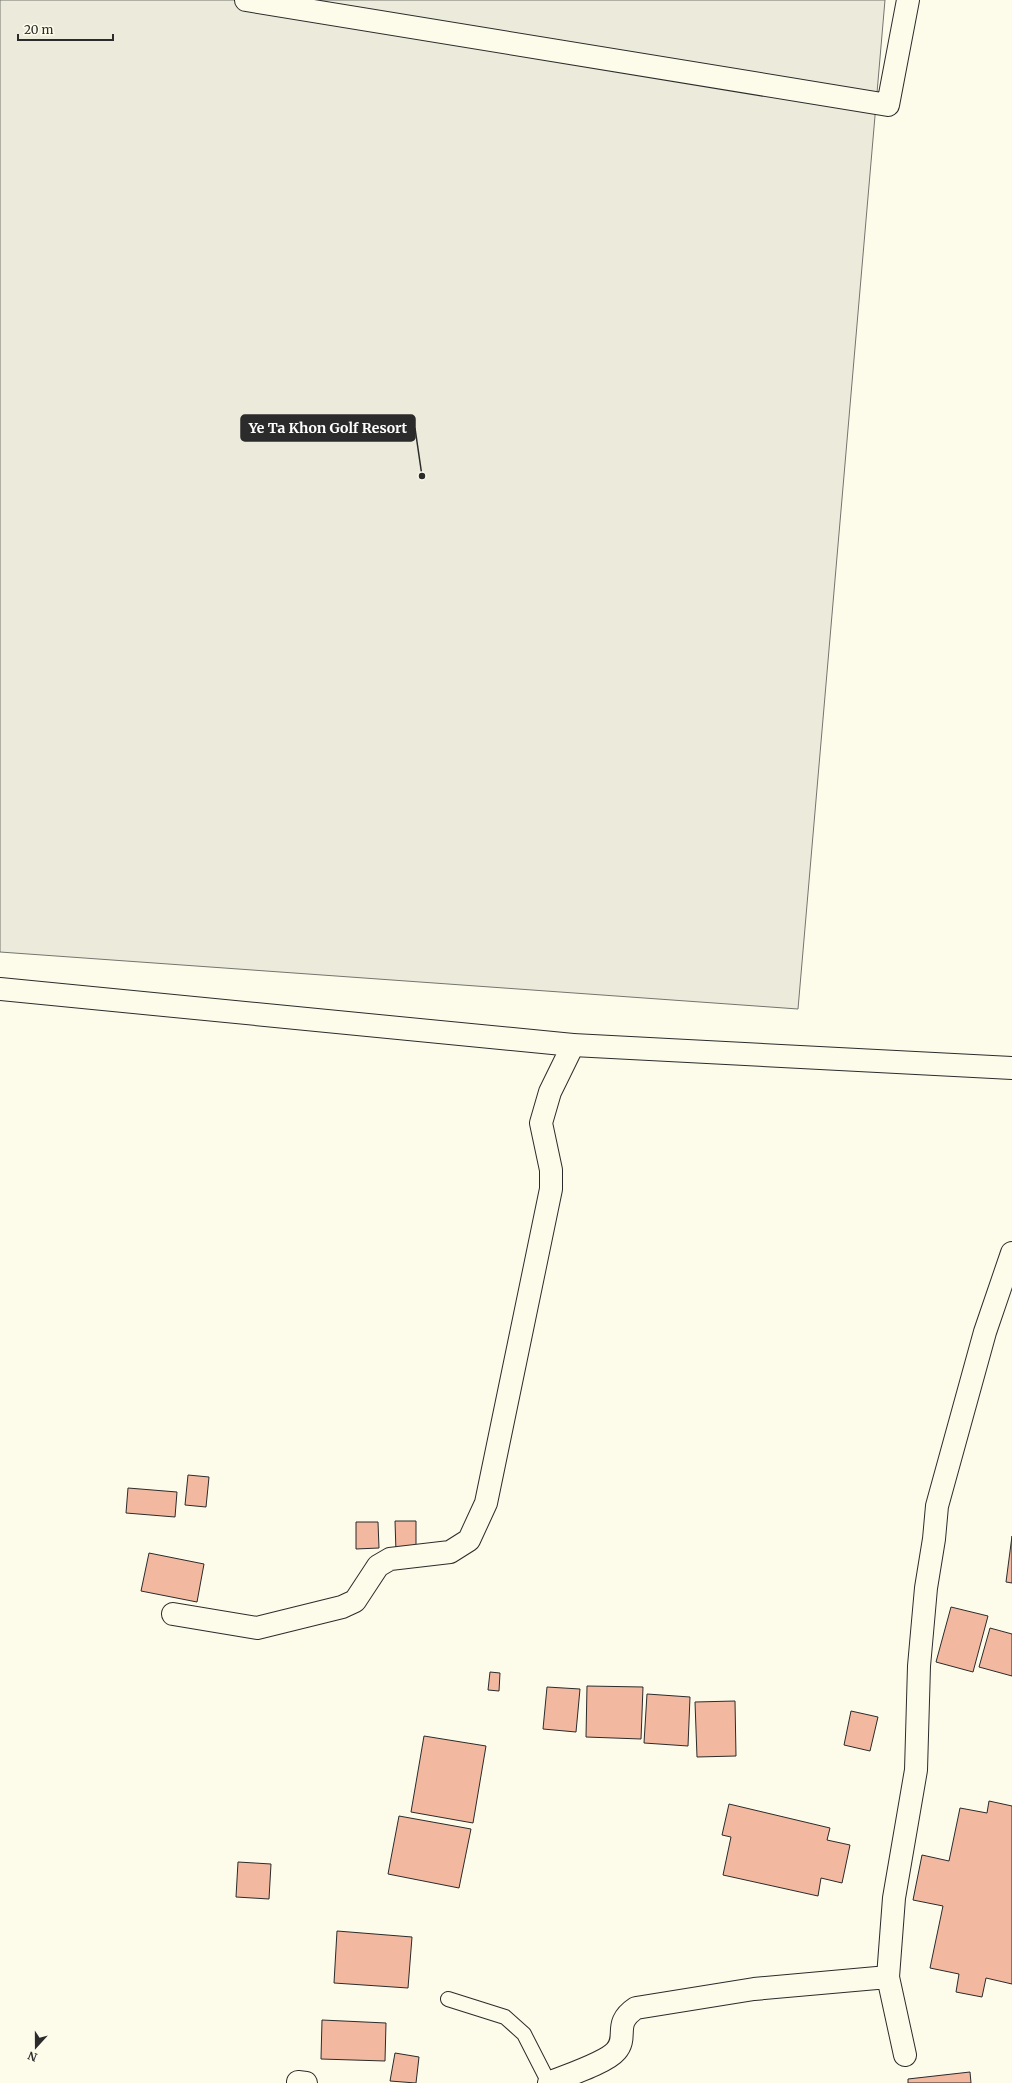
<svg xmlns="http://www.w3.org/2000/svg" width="1012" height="2083" font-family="Merriweather,serif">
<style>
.green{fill:#ecebdb;stroke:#74746e}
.building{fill:#f2b8a0;stroke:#2b2b2b}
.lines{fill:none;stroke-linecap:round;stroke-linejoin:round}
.lane-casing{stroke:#2b2b2b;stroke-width:16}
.street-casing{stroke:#2b2b2b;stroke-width:24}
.secondary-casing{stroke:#2b2b2b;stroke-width:24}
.lane{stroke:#fdfbea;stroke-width:14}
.street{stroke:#fdfbea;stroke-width:22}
.secondary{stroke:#fdfbea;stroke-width:22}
.leader{fill:none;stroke:#2b2b2b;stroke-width:1.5}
.callout-dot{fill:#2b2b2b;stroke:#fdfbea;stroke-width:1.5}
.callout{fill:#2b2b2b;stroke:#2b2b2b;stroke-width:1.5}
.callout-label{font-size:14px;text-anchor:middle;font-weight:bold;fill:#fff}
</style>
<rect width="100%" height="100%" fill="#fdfbea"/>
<path class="green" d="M 0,0 L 885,0 L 798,1009 L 0,952 Z"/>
<path class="building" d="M 188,1475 L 209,1477 L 206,1507 L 185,1505 Z
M 128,1488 L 177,1492 L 175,1517 L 126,1513 Z
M 395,1521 L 416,1521 L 416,1551 L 396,1552 Z
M 356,1522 L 378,1522 L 379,1548 L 356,1549 Z
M 1012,1536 L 1012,1583 L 1006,1582 Z
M 149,1553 L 204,1564 L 197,1602 L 141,1591 Z
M 951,1607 L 988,1616 L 973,1672 L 936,1662 Z
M 990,1628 L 1012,1634 L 1012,1676 L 979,1667 Z
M 490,1672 L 500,1673 L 499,1691 L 488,1690 Z
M 587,1686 L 643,1687 L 641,1739 L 586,1737 Z
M 547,1687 L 580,1689 L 576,1732 L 543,1729 Z
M 647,1694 L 690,1697 L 688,1746 L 644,1743 Z
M 735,1701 L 736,1756 L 697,1757 L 695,1702 Z
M 851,1711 L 878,1717 L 870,1751 L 844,1745 Z
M 424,1736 L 486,1746 L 473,1823 L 411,1812 Z
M 989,1801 L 1012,1806 L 1012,1984 L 986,1978 L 982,1997 L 956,1992 L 959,1974 L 930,1968 L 943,1906 L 913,1900 L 922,1855 L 949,1861 L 960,1808 L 987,1813 Z
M 729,1804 L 830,1828 L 827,1840 L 850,1845 L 842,1883 L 821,1878 L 818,1896 L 723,1875 L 731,1837 L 722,1835 Z
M 399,1816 L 471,1829 L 459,1888 L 388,1874 Z
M 238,1862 L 271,1864 L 269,1899 L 236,1897 Z
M 337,1931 L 412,1937 L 408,1988 L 334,1983 Z
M 322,2020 L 386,2023 L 385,2061 L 321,2059 Z
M 395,2053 L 419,2057 L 416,2083 L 390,2081 Z
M 970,2072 L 971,2083 L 908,2083 L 908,2079 Z"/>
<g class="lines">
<g class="lane-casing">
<path id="lane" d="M 448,1999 L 505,2017 L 524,2034 L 549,2083"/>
</g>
<g class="street-casing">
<path id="street" d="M 246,0 L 888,105 L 908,0
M 173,1614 L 257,1628 L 342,1607 L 355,1601 L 378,1566 L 390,1559 L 450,1552 L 469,1540 L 486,1503 L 551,1189 L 551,1170 L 541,1123 L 550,1092 L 573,1045
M 905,2055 L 888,1977 L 894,1898 L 916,1770 L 919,1666 L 926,1588 L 934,1539 L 937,1506 L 985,1332 L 1012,1253
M 298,2082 L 306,2083
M 549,2083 C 565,2076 606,2063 616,2051 C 629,2036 612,2024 636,2008 L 754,1989 L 888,1977"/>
</g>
<g class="secondary-casing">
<path id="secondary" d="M 0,989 L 573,1045 L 1012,1068"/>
</g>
<use href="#lane" class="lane"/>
<use href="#street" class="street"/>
<use href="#secondary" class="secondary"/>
</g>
<path class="leader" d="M422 476L415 428"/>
<circle class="callout-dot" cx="422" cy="476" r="4"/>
<rect class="callout" x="241" y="415" width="174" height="26" rx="4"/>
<g class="callout-label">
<text x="328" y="433">Ye Ta Khon Golf Resort</text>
</g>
<g transform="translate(36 2047) rotate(201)" stroke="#fdfbea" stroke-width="3" paint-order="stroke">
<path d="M0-3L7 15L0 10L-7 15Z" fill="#2b2b2b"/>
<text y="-6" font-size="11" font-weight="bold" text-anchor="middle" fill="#2b2b2b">N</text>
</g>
<path d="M18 34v6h95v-6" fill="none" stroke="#2b2b2b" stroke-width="2"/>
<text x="24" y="34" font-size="12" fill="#2b2b2b" stroke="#fdfbea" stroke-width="3" paint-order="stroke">20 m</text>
</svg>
